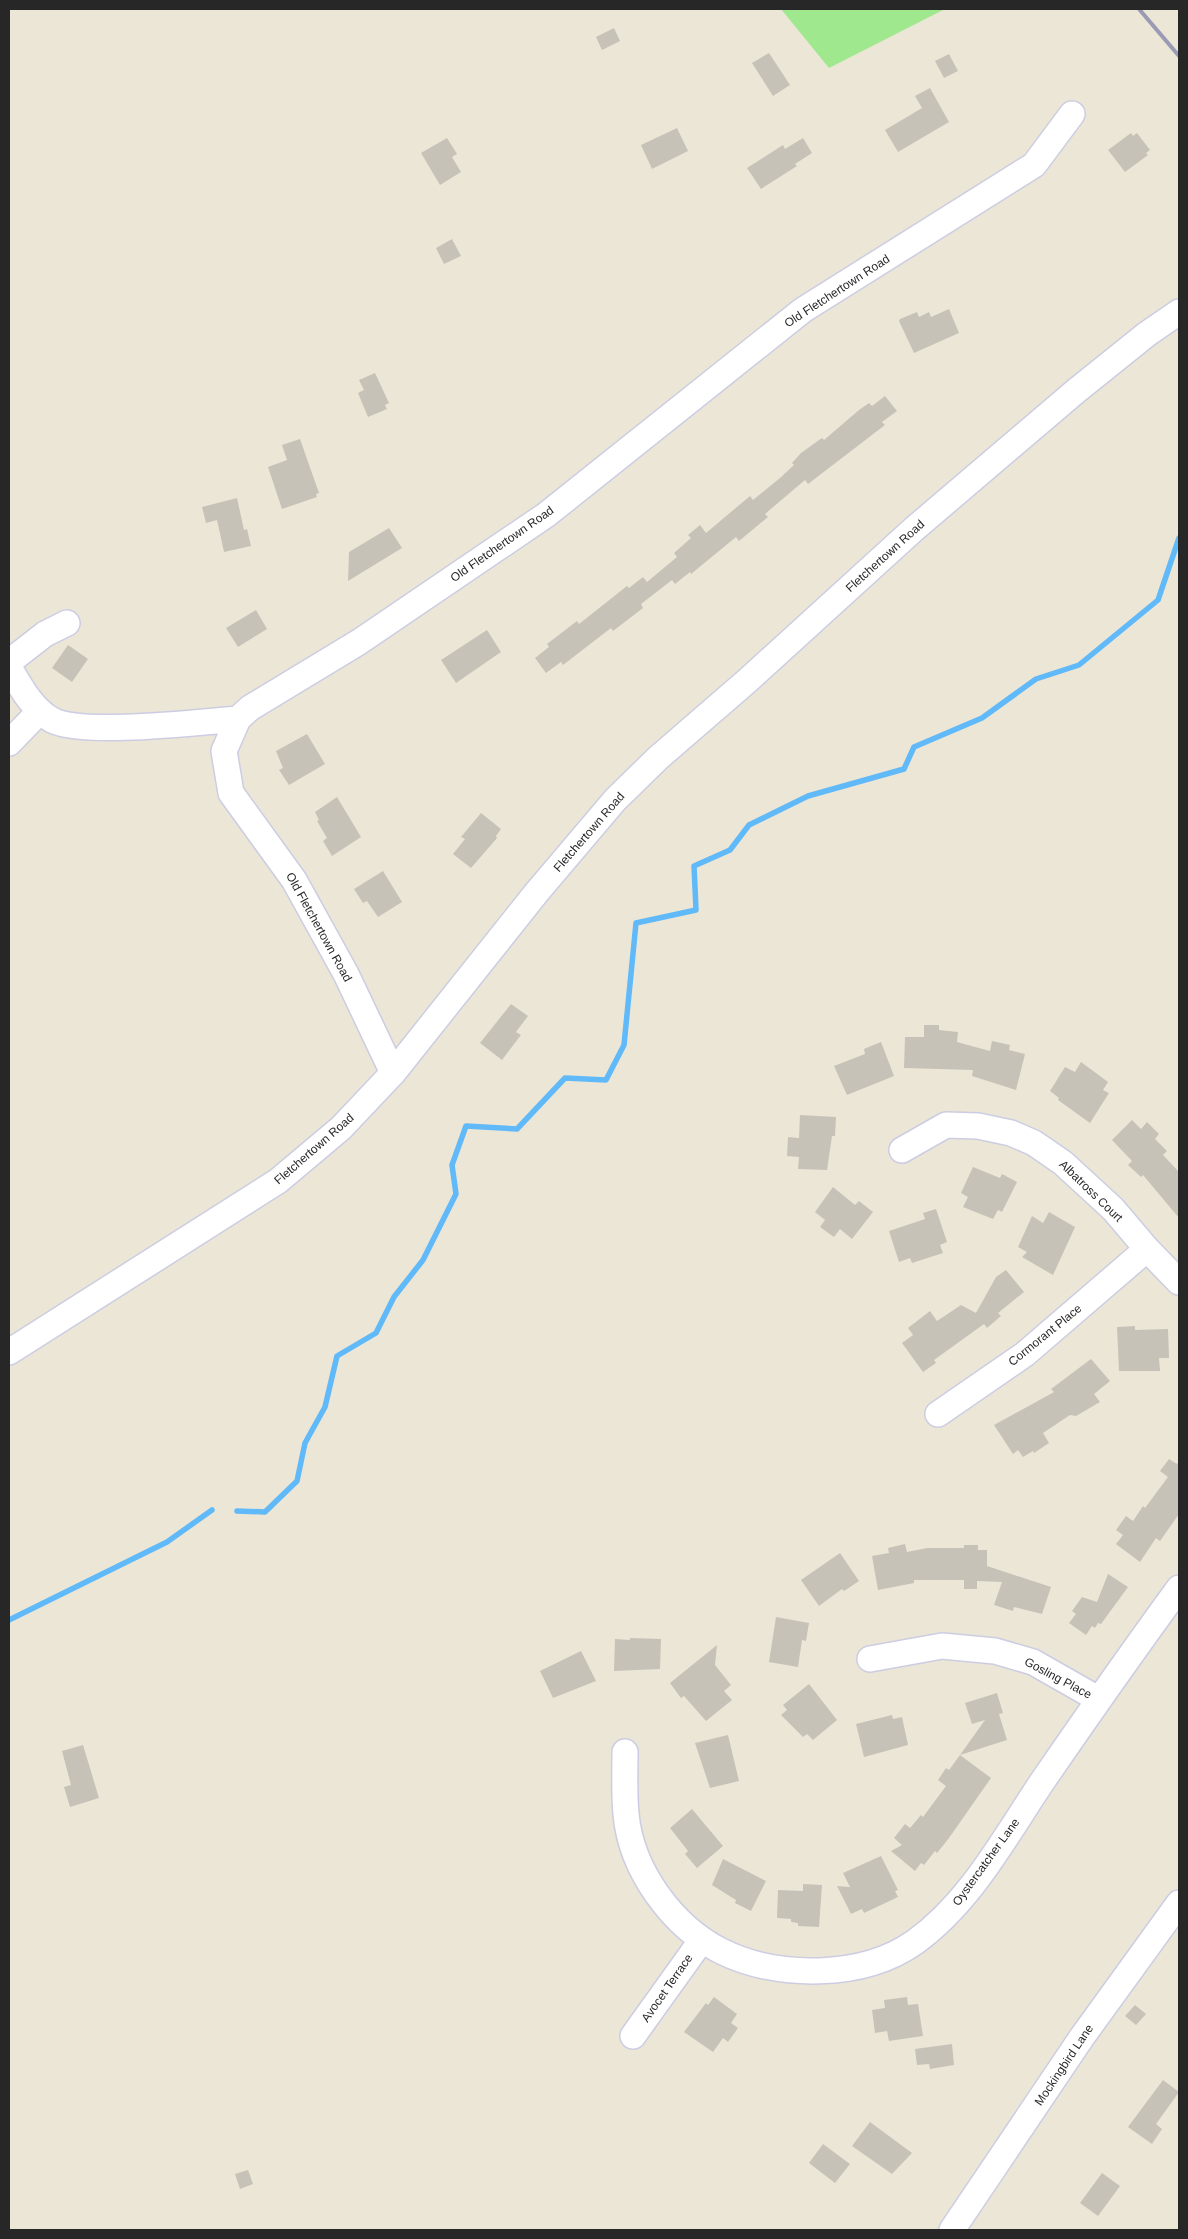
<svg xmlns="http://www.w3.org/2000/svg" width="1188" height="2239" font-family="Helvetica,sans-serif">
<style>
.green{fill:#9fe88e}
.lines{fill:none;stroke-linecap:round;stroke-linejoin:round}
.stream{stroke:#60b9f8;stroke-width:5.5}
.building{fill:#c6c2b7}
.minor-casing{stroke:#cccde2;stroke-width:28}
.minor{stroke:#fff;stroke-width:25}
.rail{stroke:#9a9ab4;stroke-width:4}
.labels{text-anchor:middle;stroke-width:4;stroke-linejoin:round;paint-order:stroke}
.street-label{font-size:12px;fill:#272727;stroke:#fff}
</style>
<rect width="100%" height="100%" fill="#ece6d7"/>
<path class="green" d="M 781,9 L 945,9 L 829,68 Z"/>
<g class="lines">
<path class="stream" d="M 237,1511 L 265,1512 L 297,1481 L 305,1443 L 325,1407 L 337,1356 L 376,1333 L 394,1297 L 423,1260 L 456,1194 L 452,1165 L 466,1126 L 517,1129 L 565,1078 L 606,1080 L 624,1045 L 636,923 L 696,910 L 694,866 L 730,850 L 749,825 L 808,796 L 904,769 L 914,747 L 982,718 L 1036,679 L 1079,665 L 1158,600 L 1179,538
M 9,1620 L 167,1542 L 212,1510"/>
</g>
<path class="building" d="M 614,28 L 620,41 L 602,50 L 596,37 Z
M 769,53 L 790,85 L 773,96 L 752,63 Z
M 949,54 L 958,71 L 944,78 L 935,61 Z
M 930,88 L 949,122 L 898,152 L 885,130 L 922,108 L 915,96 Z
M 677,128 L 688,151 L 652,169 L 641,145 Z
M 1131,133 L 1133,136 L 1137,133 L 1150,150 L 1146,153 L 1148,155 L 1125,172 L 1108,150 Z
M 447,138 L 457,154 L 452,157 L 461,172 L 440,185 L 421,153 Z
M 803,138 L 812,153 L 795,164 L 797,166 L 761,189 L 747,168 L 783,145 L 785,149 Z
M 452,239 L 461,256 L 444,264 L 436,248 Z
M 949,309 L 959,333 L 914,353 L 899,321 L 900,319 L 917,312 L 919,317 L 929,312 L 931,317 Z
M 375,373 L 389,403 L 385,405 L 387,409 L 368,417 L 358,393 L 364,390 L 359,380 Z
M 885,396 L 897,411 L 882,422 L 885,425 L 808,484 L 805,480 L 765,514 L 768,517 L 739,541 L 736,537 L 691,574 L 690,572 L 675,584 L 672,580 L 641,604 L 643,608 L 613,631 L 611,628 L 563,665 L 561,662 L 546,673 L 535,658 L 549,647 L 547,644 L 577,621 L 579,624 L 627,586 L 629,588 L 643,577 L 647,582 L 677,557 L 674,553 L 691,538 L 688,535 L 700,525 L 706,533 L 750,496 L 753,500 L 780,478 L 794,465 L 792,463 L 801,453 L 822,438 L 824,440 L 859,410 L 869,403 L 872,406 Z
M 300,439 L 319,493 L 316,494 L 317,497 L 282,509 L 268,467 L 287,460 L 282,445 Z
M 237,498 L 244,530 L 247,529 L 251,546 L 224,552 L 217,520 L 206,523 L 202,507 Z
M 389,528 L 402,548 L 348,581 L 349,552 Z
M 256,610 L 267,629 L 238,647 L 226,628 Z
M 487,630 L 501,652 L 456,683 L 441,660 Z
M 68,645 L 88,659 L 72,682 L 52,668 Z
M 307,734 L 325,764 L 289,785 L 279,770 L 283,768 L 276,751 Z
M 337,797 L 361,837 L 332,856 L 323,841 L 327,838 L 317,821 L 319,820 L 315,812 Z
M 481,813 L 501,829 L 496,836 L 497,838 L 471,868 L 453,854 L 465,839 L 461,837 Z
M 383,871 L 402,902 L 378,917 L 367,901 L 363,903 L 354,889 Z
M 511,1004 L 528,1016 L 516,1032 L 521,1035 L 502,1060 L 480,1043 Z
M 924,1025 L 939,1025 L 939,1030 L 958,1032 L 957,1042 L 990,1051 L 992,1041 L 1010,1045 L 1009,1050 L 1025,1054 L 1016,1090 L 972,1076 L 973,1070 L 904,1068 L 905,1037 L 924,1037 Z
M 881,1042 L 894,1076 L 847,1095 L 834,1066 L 865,1054 L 864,1049 Z
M 1081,1062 L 1108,1082 L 1103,1090 L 1109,1093 L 1090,1123 L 1058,1100 L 1059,1098 L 1050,1091 L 1065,1067 L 1075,1072 Z
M 800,1115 L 836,1117 L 835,1136 L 832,1136 L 827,1170 L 798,1169 L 799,1157 L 787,1156 L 788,1137 L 799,1138 Z
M 1132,1120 L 1141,1129 L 1147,1122 L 1159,1134 L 1155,1139 L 1167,1151 L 1163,1155 L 1179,1172 L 1179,1218 L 1143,1175 L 1141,1177 L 1128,1165 L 1132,1161 L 1112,1140 Z
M 973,1167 L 1000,1178 L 1002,1174 L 1017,1182 L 1002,1212 L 998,1210 L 993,1219 L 963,1207 L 968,1197 L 961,1193 Z
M 833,1187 L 855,1205 L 859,1201 L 873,1212 L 852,1239 L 840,1229 L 834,1237 L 820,1227 L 825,1220 L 815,1212 Z
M 936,1209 L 947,1242 L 940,1245 L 943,1253 L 912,1263 L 910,1258 L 899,1262 L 889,1231 L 925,1219 L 923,1213 Z
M 1049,1212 L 1075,1227 L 1053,1275 L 1022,1257 L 1027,1252 L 1018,1247 L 1032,1216 L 1043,1223 Z
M 1006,1270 L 1024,1292 L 998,1313 L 1001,1316 L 987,1328 L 984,1324 L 934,1360 L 936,1363 L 923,1372 L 902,1343 L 913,1335 L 908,1328 L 930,1311 L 937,1321 L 961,1305 L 976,1313 L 996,1277 Z
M 1135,1326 L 1135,1330 L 1168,1329 L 1169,1358 L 1159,1358 L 1160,1371 L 1119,1371 L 1117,1327 Z
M 1091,1359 L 1110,1381 L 1094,1394 L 1100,1402 L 1076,1416 L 1070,1415 L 1043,1433 L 1049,1443 L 1034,1453 L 1033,1451 L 1023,1457 L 1018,1450 L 1013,1454 L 994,1425 L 1054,1392 L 1051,1389 Z
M 1169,1459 L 1177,1464 L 1179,1461 L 1179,1514 L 1160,1541 L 1156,1538 L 1140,1562 L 1116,1544 L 1123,1535 L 1116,1530 L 1126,1516 L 1133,1521 L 1143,1506 L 1145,1508 L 1168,1477 L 1160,1471 Z
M 905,1544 L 907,1552 L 927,1548 L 964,1548 L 964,1545 L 978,1545 L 978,1550 L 987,1550 L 987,1566 L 1051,1587 L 1042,1614 L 1014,1607 L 1013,1611 L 994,1605 L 1002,1582 L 977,1581 L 977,1589 L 964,1589 L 964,1580 L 914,1580 L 914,1583 L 878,1590 L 872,1556 L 889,1553 L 888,1548 Z
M 840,1553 L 859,1581 L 844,1591 L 842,1589 L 819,1606 L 801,1580 Z
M 1108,1574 L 1128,1587 L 1101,1624 L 1098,1623 L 1095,1628 L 1092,1626 L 1086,1635 L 1069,1623 L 1076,1614 L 1072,1611 L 1082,1597 L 1097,1602 Z
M 776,1617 L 809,1623 L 806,1641 L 802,1640 L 798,1667 L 769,1662 Z
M 630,1638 L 661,1639 L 660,1669 L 614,1671 L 615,1639 L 630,1640 Z
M 717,1645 L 715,1665 L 731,1685 L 724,1691 L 732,1700 L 706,1721 L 684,1696 L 681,1698 L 670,1683 Z
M 581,1651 L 596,1681 L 553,1698 L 540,1671 Z
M 809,1684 L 837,1720 L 813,1740 L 807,1734 L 803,1737 L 781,1715 L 787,1710 L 783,1705 Z
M 997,1693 L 1003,1713 L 999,1714 L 1007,1740 L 960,1755 L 985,1720 L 972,1724 L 965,1703 Z
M 892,1715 L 893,1719 L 902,1717 L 908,1745 L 864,1757 L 856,1724 Z
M 728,1735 L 739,1781 L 710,1788 L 695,1743 Z
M 83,1745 L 99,1798 L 70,1807 L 64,1787 L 71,1785 L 62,1751 Z
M 960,1755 L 991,1778 L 949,1838 L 937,1853 L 935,1851 L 924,1865 L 921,1863 L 915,1871 L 891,1851 L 902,1845 L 894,1838 L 905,1824 L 910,1828 L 921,1815 L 923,1817 L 946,1786 L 938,1780 L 946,1768 L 949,1770 Z
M 692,1809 L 723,1846 L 697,1868 L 685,1854 L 688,1851 L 670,1828 Z
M 881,1856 L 898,1890 L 895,1891 L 898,1897 L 864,1913 L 862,1909 L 851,1914 L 837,1886 L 850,1887 L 843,1873 Z
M 723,1859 L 766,1881 L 751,1911 L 735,1903 L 736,1900 L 712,1885 Z
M 803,1884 L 822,1885 L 819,1927 L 798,1926 L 798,1923 L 791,1922 L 791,1919 L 777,1918 L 778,1890 L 803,1891 Z
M 714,1997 L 737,2014 L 731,2023 L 738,2028 L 728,2042 L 723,2038 L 713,2052 L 684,2032 L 706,2003 L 708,2005 Z
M 907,1997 L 908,2005 L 918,2004 L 923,2036 L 889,2041 L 887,2031 L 875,2033 L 872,2010 L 885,2008 L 884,2000 Z
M 1135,2005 L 1146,2014 L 1136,2025 L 1125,2016 Z
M 952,2044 L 954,2065 L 930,2069 L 929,2064 L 917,2065 L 915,2049 Z
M 1163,2080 L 1179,2092 L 1156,2124 L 1162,2129 L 1152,2144 L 1128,2127 Z
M 870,2122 L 912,2153 L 892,2174 L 852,2146 Z
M 823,2144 L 850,2164 L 835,2183 L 809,2163 Z
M 248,2170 L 253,2184 L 240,2189 L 235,2174 Z
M 1102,2173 L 1120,2186 L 1098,2216 L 1080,2203 Z"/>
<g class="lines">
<g class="minor-casing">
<path id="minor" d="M 9,662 L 45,634 L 67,623
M 9,667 C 20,686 32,709 52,720 C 82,736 199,722 238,719
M 9,743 L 40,711
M 393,1073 L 346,974 L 294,880 L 231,793 L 224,751 L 238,719 L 250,708 L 359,642 L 546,515 L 803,310 L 1034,165 L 1072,114
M 902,1150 L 946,1125 L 978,1126 L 1011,1133 L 1034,1143 L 1063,1163 L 1113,1209 L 1147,1249 L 1179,1282
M 9,1352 L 278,1181 L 341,1128 L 393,1073 L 537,892 L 615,800 L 658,758 L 747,681 L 914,529 L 1076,391 L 1147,334 L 1179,312
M 938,1414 L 1025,1354 L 1147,1249
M 870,1659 L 942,1646 L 995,1651 L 1033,1662 L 1098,1699
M 625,1752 C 625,1773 624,1794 626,1814 C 631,1870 672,1926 721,1951 C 777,1979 863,1979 915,1942 C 971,1902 1006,1835 1044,1779 C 1088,1715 1133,1651 1179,1588
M 633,2036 L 701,1941
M 952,2230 L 1082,2037 L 1179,1903"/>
</g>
<use href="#minor" class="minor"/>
<path class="rail" d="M 1139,9 L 1179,56"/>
</g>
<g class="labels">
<g class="street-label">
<text transform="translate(837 291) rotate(-33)" y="4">Old Fletchertown Road</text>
<text transform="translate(502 544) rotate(-35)" y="4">Old Fletchertown Road</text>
<text transform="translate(885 556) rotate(-42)" y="4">Fletchertown Road</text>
<text transform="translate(589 832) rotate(-49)" y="4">Fletchertown Road</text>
<text transform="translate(319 927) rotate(61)" y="4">Old Fletchertown Road</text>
<text transform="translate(314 1149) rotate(-41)" y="4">Fletchertown Road</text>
<text transform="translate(1091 1191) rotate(44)" y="4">Albatross Court</text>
<text transform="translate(1045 1335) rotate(-39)" y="4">Cormorant Place</text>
<text transform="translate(1058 1678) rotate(28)" y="4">Gosling Place</text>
<text transform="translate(986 1862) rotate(-54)" y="4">Oystercatcher Lane</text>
<text transform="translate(667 1988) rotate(-55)" y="4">Avocet Terrace</text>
<text transform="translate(1064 2065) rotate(-56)" y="4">Mockingbird Lane</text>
</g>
</g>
<rect width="1188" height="2239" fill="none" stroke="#272727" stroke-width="20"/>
</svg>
